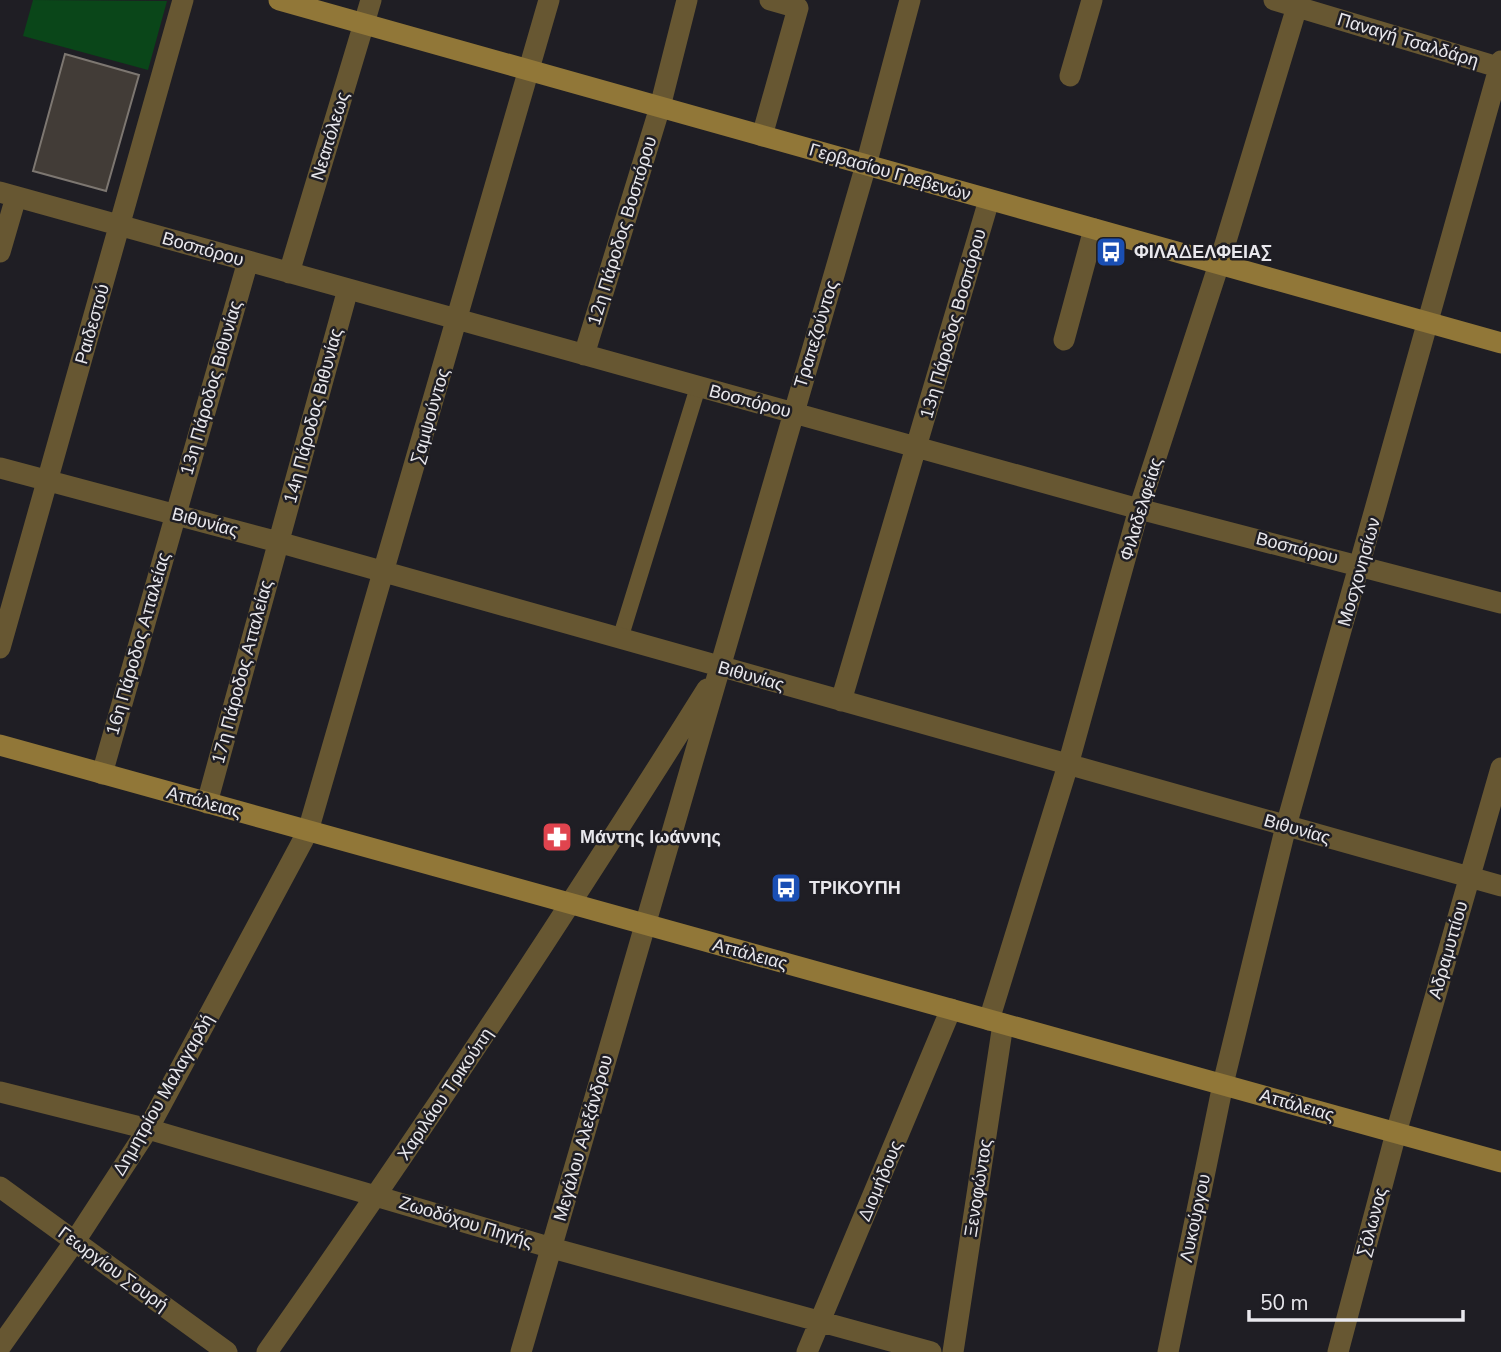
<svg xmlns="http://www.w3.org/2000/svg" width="1501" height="1352" font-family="'Nunito Sans',sans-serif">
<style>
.green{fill:#0a4619}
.building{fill:#423c37;stroke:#7d7771;stroke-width:2}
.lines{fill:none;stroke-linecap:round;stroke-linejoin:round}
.lane{stroke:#675732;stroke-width:16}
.street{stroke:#675732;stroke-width:21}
.secondary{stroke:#917738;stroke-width:21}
.labels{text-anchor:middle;stroke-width:5;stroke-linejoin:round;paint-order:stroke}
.street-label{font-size:18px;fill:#e9e8ed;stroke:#1f1e24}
.poi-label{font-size:18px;font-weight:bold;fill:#e9e8ed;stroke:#1f1e24;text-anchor:start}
</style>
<rect width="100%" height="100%" fill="#1f1e24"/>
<path class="green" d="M 33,0 L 167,1 L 148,70 L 23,36 Z"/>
<path class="building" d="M 65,54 L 139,75 L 106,191 L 33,171 Z"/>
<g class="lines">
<path class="lane" d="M 620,639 L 698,387"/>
<path class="street" d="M 1274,0 L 1501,68
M 1070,76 L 1092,0
M 762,136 L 798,8 L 770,0
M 0,192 L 1139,509 L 1501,603
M 0,252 L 16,197
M 289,273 L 371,0
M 1064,340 L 1094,229
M 584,355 L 660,107 L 687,0
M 0,468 L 278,542 L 1501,886
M 0,648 L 183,0
M 841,701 L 989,200
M 102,774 L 248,261
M 207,803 L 348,289
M 989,1020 L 1068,765 L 1139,509 L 1219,264 L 1299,0
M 0,1092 L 148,1129 L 552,1248 L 931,1352
M 0,1187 L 227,1352
M 0,1347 L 75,1241 L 148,1129 L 308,831 L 549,0
M 267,1352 C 420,1135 566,914 707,689
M 521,1352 L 866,165 L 910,0
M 807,1352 L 951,1009
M 953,1352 L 1003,1024
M 1168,1352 L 1223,1084 L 1286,826 L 1501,61
M 1338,1352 L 1396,1133 L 1501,768"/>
<path class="secondary" d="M 279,0 L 1501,343
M 0,745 L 1501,1162"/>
</g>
<defs>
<g id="bus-square" transform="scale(1.575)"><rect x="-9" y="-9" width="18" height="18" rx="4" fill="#1a4fb4" stroke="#1f1e24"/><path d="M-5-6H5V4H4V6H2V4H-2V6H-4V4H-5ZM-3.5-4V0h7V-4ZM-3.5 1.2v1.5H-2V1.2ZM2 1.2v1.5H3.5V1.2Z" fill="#fff"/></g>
<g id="pharmacy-square" transform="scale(1.575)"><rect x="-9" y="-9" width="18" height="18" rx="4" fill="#e0444e" stroke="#1f1e24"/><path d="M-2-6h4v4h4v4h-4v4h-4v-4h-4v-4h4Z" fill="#fff"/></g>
</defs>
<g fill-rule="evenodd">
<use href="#bus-square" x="1111" y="252"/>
<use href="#pharmacy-square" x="557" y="837"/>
<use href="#bus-square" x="786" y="888"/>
</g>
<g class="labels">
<g class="street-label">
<text transform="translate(1408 40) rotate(17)" y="6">Παναγή Τσαλδάρη</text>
<text transform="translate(330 136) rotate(-73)" y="6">Νεαπόλεως</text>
<text transform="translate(890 172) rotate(16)" y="6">Γερβασίου Γρεβενών</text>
<text transform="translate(622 231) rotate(-73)" y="6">12η Πάροδος Βοσπόρου</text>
<text transform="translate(203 249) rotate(16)" y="6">Βοσπόρου</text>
<text transform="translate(92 324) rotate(-74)" y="6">Ραιδεστού</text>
<text transform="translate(953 324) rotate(-74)" y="6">13η Πάροδος Βοσπόρου</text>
<text transform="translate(816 334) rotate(-73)" y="6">Τραπεζούντος</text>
<text transform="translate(211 388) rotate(-74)" y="6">13η Πάροδος Βιθυνίας</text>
<text transform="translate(750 401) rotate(15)" y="6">Βοσπόρου</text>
<text transform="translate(313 416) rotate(-75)" y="6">14η Πάροδος Βιθυνίας</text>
<text transform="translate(430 416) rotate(-74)" y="6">Σαμψούντος</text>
<text transform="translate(1141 509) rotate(-73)" y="6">Φιλαδελφείας</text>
<text transform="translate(205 522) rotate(15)" y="6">Βιθυνίας</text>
<text transform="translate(1297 548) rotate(14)" y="6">Βοσπόρου</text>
<text transform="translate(1359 572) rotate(-74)" y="6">Μοσχονησίων</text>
<text transform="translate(138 644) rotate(-74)" y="6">16η Πάροδος Ατταλείας</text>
<text transform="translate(242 672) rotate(-75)" y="6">17η Πάροδος Ατταλείας</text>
<text transform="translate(751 676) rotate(16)" y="6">Βιθυνίας</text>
<text transform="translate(204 802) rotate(15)" y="6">Αττάλειας</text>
<text transform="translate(1297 829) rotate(16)" y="6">Βιθυνίας</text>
<text transform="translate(1448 950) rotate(-74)" y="6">Αδραμυττίου</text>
<text transform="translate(750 954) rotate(15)" y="6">Αττάλειας</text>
<text transform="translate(445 1094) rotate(-56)" y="6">Χαριλάου Τρικούπη</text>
<text transform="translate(163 1095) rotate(-60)" y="6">Δημητρίου Μαλαγαρδή</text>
<text transform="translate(1297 1105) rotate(16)" y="6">Αττάλειας</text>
<text transform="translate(583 1138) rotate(-74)" y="6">Μεγάλου Αλεξάνδρου</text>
<text transform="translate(880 1181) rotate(-67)" y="6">Διομήδους</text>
<text transform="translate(978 1188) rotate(-81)" y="6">Ξενοφώντος</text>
<text transform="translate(1195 1218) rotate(-78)" y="6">Λυκούργου</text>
<text transform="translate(466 1222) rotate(17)" y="6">Ζωοδόχου Πηγής</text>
<text transform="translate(1372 1222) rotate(-75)" y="6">Σόλωνος</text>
<text transform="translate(113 1269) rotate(36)" y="6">Γεωργίου Σουρή</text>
</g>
<g class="poi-label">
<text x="1134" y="258">ΦΙΛΑΔΕΛΦΕΙΑΣ</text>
<text x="580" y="843">Μάντης Ιωάννης</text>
<text x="809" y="894">ΤΡΙΚΟΥΠΗ</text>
</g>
</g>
<path d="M1249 1310v10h214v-10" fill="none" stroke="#e9e8ed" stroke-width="3.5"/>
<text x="1260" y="1310" font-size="21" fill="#e9e8ed" stroke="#1f1e24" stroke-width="5" paint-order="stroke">50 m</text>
</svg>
